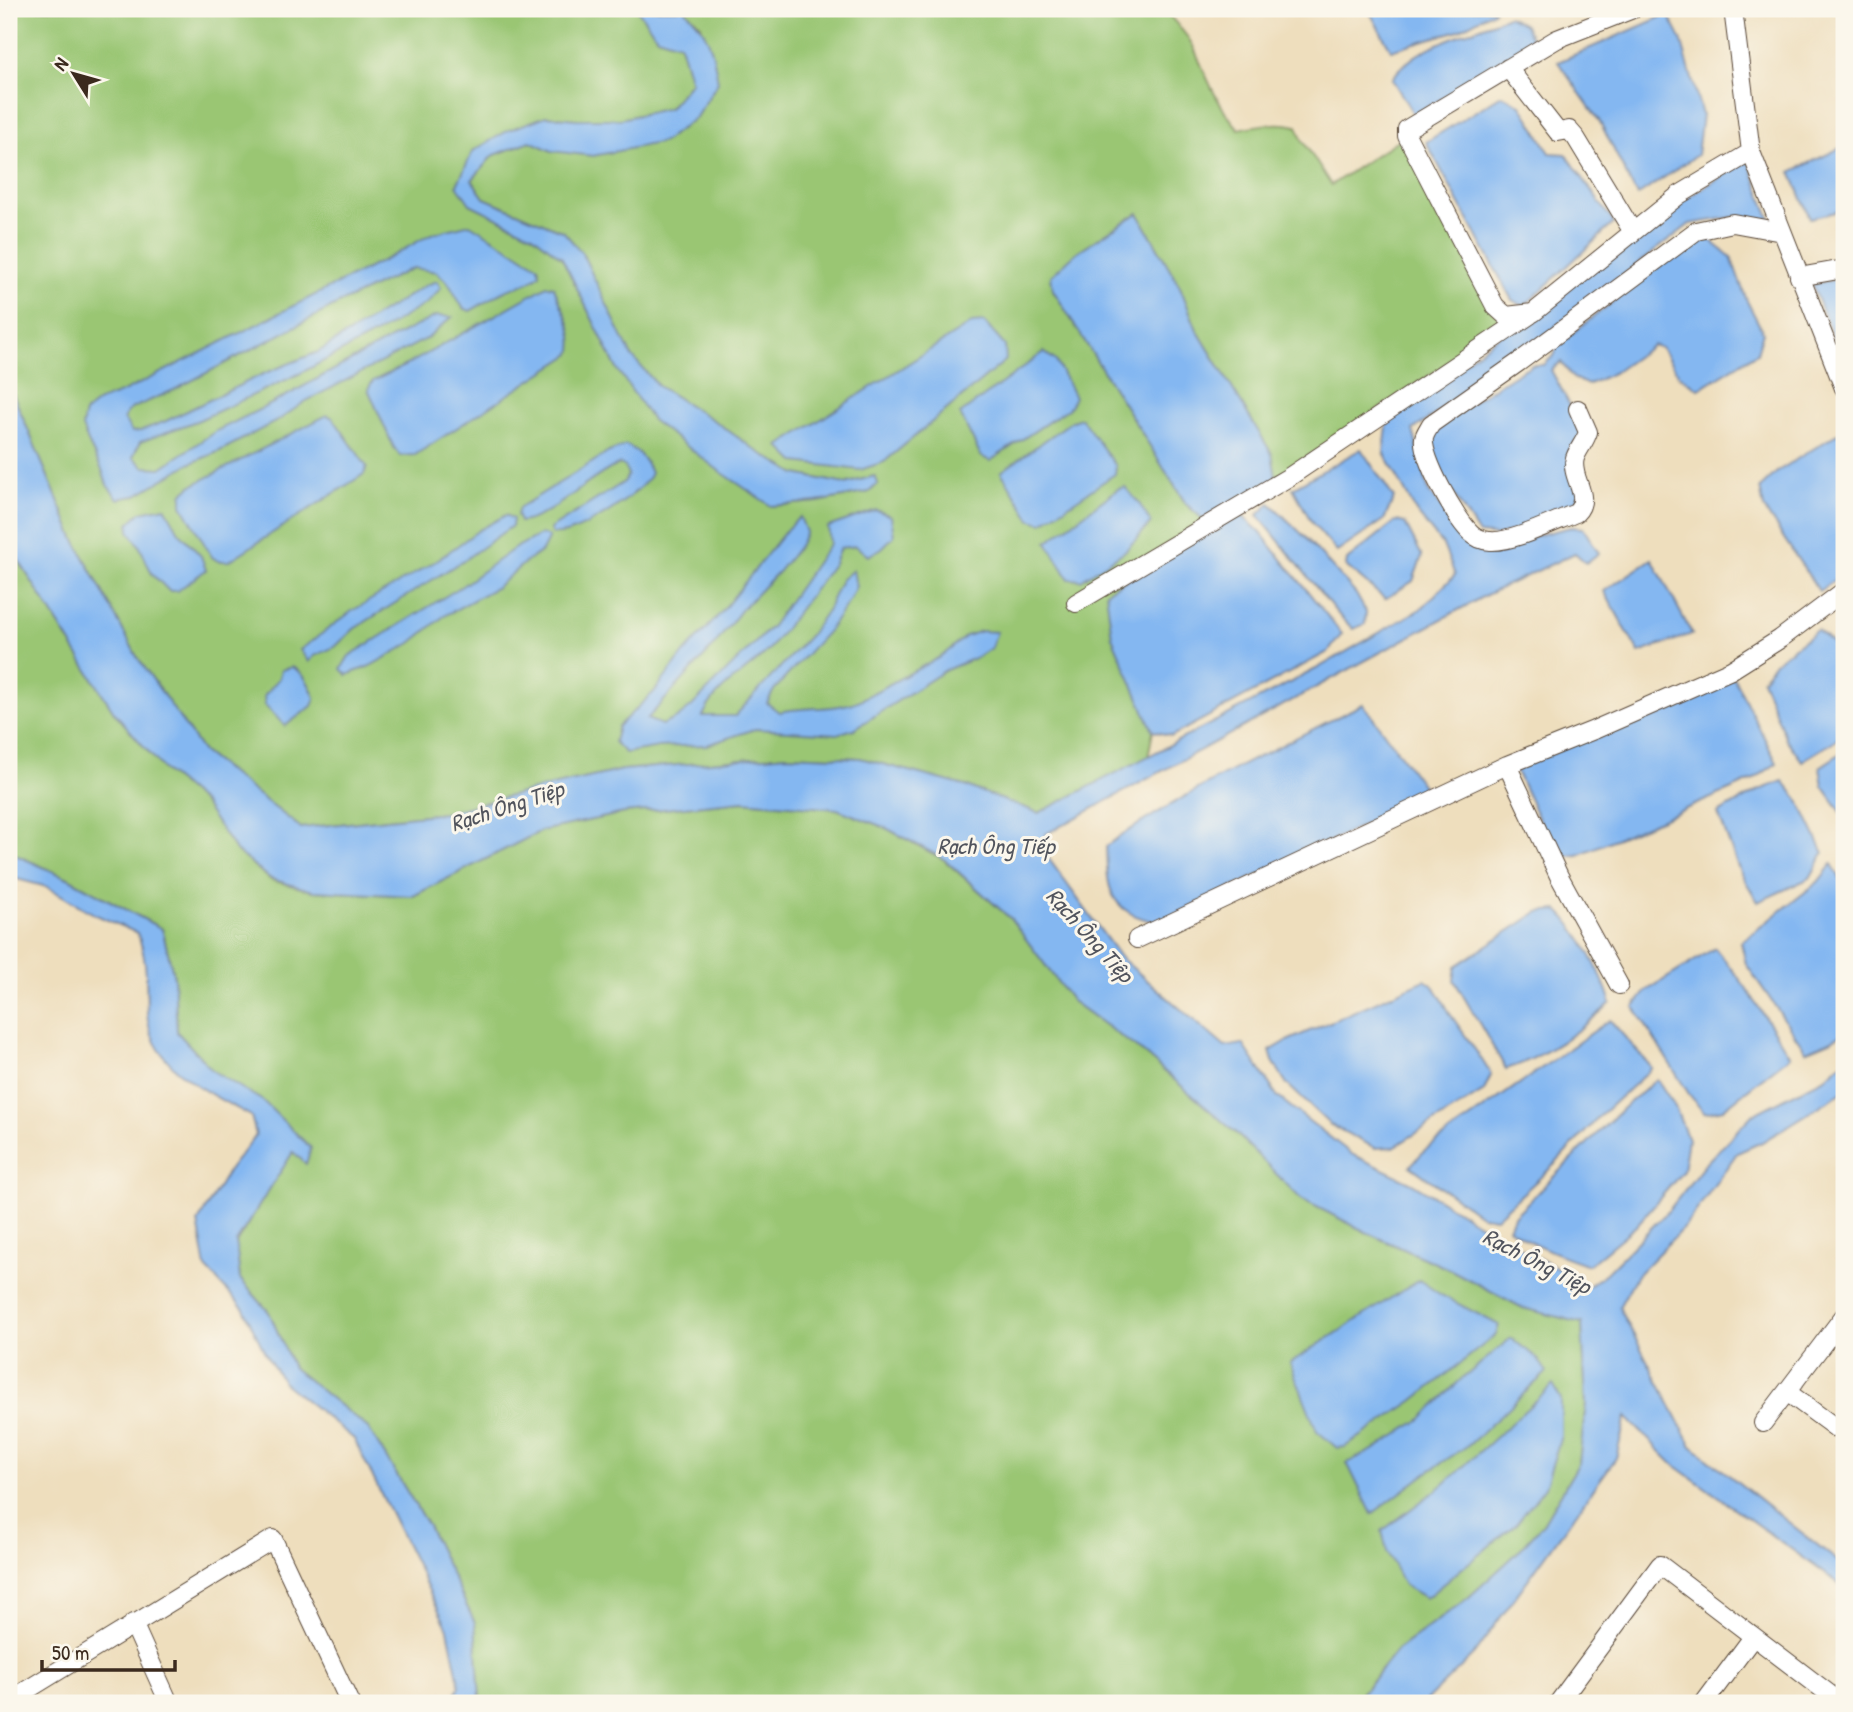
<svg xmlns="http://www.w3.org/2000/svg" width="1853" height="1712" font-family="'Patrick Hand',sans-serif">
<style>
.green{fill:#9ac673;stroke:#6a7848;stroke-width:2}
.water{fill:#84b7f1;stroke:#607088;stroke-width:2}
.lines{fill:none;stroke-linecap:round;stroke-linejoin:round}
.street-casing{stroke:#564536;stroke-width:20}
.street{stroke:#fff;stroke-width:18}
.labels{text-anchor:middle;stroke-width:6;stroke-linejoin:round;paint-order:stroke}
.water-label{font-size:23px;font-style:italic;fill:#51545d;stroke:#fbf7ec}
</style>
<rect width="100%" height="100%" fill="#fbf7ec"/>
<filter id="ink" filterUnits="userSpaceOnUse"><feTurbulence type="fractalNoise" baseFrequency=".0143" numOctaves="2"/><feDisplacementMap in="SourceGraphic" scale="14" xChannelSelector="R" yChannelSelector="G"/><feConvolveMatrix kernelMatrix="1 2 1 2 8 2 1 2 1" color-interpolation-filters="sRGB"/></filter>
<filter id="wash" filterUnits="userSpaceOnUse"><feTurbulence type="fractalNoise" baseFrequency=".00686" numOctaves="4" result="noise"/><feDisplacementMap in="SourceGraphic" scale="28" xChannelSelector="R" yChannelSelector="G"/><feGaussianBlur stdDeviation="1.57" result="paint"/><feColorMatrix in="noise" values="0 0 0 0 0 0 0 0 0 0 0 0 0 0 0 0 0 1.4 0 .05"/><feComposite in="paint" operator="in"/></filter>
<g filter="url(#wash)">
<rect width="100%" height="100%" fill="#eedebd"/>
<path class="green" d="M 9,9 L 637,9 L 657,37 L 680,44 L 691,82 L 669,108 L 621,119 L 576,119 L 546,116 L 473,151 L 470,204 L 533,235 L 562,258 L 617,369 L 771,506 L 817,502 L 869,492 L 878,484 L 875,476 L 845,484 L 796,474 L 757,451 L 716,422 L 658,386 L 631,356 L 582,253 L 564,232 L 484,198 L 472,180 L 492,156 L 530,141 L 552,151 L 663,142 L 696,117 L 718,82 L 701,25 L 684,9 L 1164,9 C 1173,21 1188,34 1194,48 C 1206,76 1218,107 1239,129 C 1258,125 1278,121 1297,126 L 1303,141 L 1331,185 L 1401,138 L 1509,322 L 1276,478 L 1272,454 L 1197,330 L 1180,287 L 1138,213 L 1077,252 L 1053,290 L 1186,504 L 1204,520 L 1106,592 L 1153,731 L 1148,757 L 1039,813 L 965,786 L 860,758 L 786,755 L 623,770 L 530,791 L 445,813 L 301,828 L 203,752 L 136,655 L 74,538 L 9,385 Z
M 9,545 L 114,712 L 166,772 L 203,803 L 236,851 L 271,880 L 313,891 L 413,896 L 541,831 L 624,813 L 743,801 L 837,809 L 886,828 L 943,859 L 1011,919 L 1072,1001 L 1141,1051 L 1236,1133 L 1301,1199 L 1372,1235 L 1451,1270 L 1523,1308 L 1582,1323 L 1586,1404 L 1579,1463 L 1543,1524 L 1515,1555 L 1468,1598 L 1397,1650 L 1353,1703 L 478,1703 L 480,1700 L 475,1623 L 428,1526 L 368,1428 L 293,1368 L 269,1312 L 240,1279 L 236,1243 L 293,1151 L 263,1101 L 213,1072 L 177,1032 L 174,977 L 162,929 L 68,878 L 9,852 Z"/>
<path class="water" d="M 637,9 L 684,9 C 711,34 712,47 718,82 L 696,117 L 663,142 L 593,156 L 552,151 L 530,141 L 492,156 L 472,180 L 484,198 L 564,232 L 582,253 L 631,355 L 658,386 L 716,422 L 757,451 L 796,474 L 845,484 L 875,476 L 878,484 L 869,492 L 817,502 L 771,506 L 718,470 L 652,420 L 617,369 L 562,258 L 533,235 L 470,204 L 457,185 L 473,151 L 509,130 L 546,116 L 576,119 L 621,119 L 669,108 L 691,82 L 680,44 L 657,37 Z
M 1368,9 L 1494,9 L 1495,10 L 1459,30 L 1391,50 Z
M 1668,14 L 1681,39 L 1702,115 L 1697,155 L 1637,196 L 1600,122 L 1558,62 Z
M 1508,16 L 1525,25 L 1534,44 L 1414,115 L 1392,79 C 1416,43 1470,34 1508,16 Z
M 1502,95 L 1521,105 L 1550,153 L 1566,154 L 1614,223 L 1524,306 L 1512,300 L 1426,142 Z
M 1844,146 L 1844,210 L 1810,218 L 1791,172 Z
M 1748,160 L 1772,223 L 1734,217 L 1690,224 L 1502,368 L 1413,430 L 1429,492 L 1463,535 L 1489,547 L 1571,527 L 1583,528 L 1599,553 L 1586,563 L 1575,553 L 1486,595 L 1046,834 L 1041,848 L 1120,957 L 1225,1047 L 1243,1044 L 1278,1097 L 1353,1155 L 1412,1183 L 1502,1238 L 1589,1286 L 1606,1273 L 1669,1210 L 1706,1163 L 1752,1115 L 1825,1078 L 1844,1061 L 1844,1091 L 1762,1142 L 1737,1153 L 1686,1225 L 1637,1275 L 1619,1307 L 1692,1446 L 1844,1566 L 1844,1587 L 1674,1465 L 1626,1417 L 1616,1458 L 1474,1654 L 1424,1703 L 1354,1703 L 1397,1650 L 1468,1598 L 1515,1555 L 1543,1524 L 1579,1463 L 1586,1404 L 1582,1323 L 1523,1308 L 1451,1270 L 1372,1235 L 1301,1199 L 1236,1133 L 1141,1051 L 1072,1001 L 1011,919 L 944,859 L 886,828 L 837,809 L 743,801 L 624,813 L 541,831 L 413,896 L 313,891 L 271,879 L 236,851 L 203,803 L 166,772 L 114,712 L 9,545 L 9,385 L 74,538 L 136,655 L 203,752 L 301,828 L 445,813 L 530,791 L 623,770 L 786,755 L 860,758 L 965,786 L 1039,813 L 1316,669 L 1422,608 L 1455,575 L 1443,545 L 1416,512 L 1384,452 L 1388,418 L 1682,201 Z
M 1138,213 L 1180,287 L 1197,330 L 1272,454 L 1276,478 L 1204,520 L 1186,504 L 1053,290 L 1051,276 L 1077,252 Z
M 470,224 L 538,266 L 540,274 C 530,284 517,286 505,291 C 493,296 482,305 470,311 L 463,308 L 449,284 L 437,272 L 413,268 L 340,303 L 174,390 L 133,408 L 127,412 L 124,419 L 132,432 L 140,431 L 166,421 L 263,374 L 318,352 L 426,285 L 437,281 L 441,288 L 427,303 L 379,332 L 301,373 L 199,420 L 140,442 L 133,457 L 144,467 L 161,468 L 216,431 L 273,403 L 392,338 L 436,316 L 452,317 L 428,338 L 306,401 L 279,420 L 220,451 L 189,464 L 135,496 L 118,499 L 107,485 L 102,470 L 88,442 L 82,427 L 85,412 L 99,401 L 123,392 L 394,255 L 431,234 Z
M 1709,239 L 1731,257 L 1747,301 L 1763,332 L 1757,353 L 1699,389 L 1680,376 L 1661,348 L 1653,345 L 1615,372 L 1588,385 L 1573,378 L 1561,362 L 1551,370 L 1582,428 L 1582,495 L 1564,515 L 1498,536 L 1479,534 L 1428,454 L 1428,430 L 1519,372 L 1532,365 L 1544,365 L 1555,354 L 1557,345 L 1693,240 Z
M 1844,278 L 1844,365 L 1812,284 Z
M 547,286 L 554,287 C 561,308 578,332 571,354 L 415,455 L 400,456 L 393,446 L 368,389 L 373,381 L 410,363 Z
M 984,322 L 1005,346 L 1006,360 L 884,462 L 860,470 L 795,462 L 779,446 L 972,323 Z
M 1044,352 L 1056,361 L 1075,397 L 1069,408 L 990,461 L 981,456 L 960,414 Z
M 327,415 L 333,418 L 367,467 L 364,474 L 229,561 L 218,561 L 212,557 L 182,505 L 182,494 L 191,486 Z
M 1081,418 L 1116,466 L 1115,474 L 1042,523 L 1031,520 L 1001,472 L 1072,421 Z
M 1842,431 L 1844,433 L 1844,574 L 1819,591 L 1764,508 L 1760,488 L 1778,471 Z
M 626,445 C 639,451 646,460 651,473 C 645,492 569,543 551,533 L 550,529 L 624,482 L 628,475 L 625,467 L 620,464 C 589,476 552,518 520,522 L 517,515 L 519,508 L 609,452 Z
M 1361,449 L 1394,498 L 1384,520 L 1337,552 L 1312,523 L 1293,488 Z
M 1125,487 L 1139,503 L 1151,523 L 1125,551 L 1081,580 L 1069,579 L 1047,542 L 1118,489 Z
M 1270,503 L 1305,537 L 1356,594 L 1366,612 L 1365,624 L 1353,629 L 1337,613 L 1258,515 Z
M 165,507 L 179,532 L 201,556 L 206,570 L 177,591 L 169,591 L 152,574 L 139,545 L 129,531 L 129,523 L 141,512 Z
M 876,510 L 891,516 L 894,536 L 882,548 L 868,556 L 856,546 L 840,548 L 834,563 L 772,646 C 750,672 717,684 703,716 L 735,716 L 810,635 L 828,609 L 841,580 L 853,570 L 856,586 L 849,601 L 829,630 L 774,690 L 767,703 L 779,712 C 805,706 833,711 858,701 L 942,656 L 966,636 L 981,631 L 997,632 L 991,648 L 977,657 L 946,670 L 854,729 L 837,734 L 755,729 L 707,745 L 659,747 L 625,753 L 614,742 L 618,726 L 654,692 L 685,652 L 719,615 L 788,528 L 800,517 L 806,532 L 799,546 L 779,571 L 743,608 L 712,648 L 647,719 L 662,725 L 677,718 L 691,707 L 772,626 L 830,543 L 828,527 Z
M 1239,513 L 1260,532 L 1342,634 L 1328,652 L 1172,736 L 1153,731 L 1112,637 L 1106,592 Z
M 506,515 L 513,519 L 512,526 L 467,558 L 354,629 L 335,647 L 314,656 L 309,662 L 300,650 L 352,611 L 436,561 L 479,530 Z
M 1396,521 L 1405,523 L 1422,556 L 1413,581 L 1385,599 L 1346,566 L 1347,560 Z
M 541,534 L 549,537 L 542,551 L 522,565 L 497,587 L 444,616 L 411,643 L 370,666 L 347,675 L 341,669 L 349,656 L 462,586 L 515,548 Z
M 1652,559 L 1692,634 L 1639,653 L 1604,591 Z
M 1817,630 L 1834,645 L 1844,660 L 1844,735 L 1802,761 L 1786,739 L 1762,680 L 1775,662 Z
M 292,667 C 305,673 310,686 315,698 L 312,706 L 285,726 L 265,705 L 264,696 L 279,678 L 281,670 Z
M 1733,676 L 1777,763 L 1753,780 L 1578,855 L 1557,857 L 1515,769 Z
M 1363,704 L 1429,794 L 1158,923 C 1149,920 1138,918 1130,913 C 1105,899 1107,871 1106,846 C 1187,790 1276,748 1363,704 Z
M 1844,751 L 1844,816 L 1823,786 L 1820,767 Z
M 1783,781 L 1798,799 L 1824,853 L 1810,878 L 1758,902 L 1740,872 L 1718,813 L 1760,790 Z
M 9,852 L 68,878 L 162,929 L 174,977 L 177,1032 L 213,1071 L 263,1101 L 311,1148 L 306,1164 L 293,1152 L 236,1242 L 240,1279 L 269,1312 L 293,1368 L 368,1428 L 428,1526 L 475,1623 L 480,1701 L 478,1703 L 450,1703 L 460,1687 L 448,1629 L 354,1439 L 284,1383 L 266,1355 L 244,1309 L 206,1268 L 198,1222 L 230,1168 L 256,1135 L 251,1116 C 208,1092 150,1068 147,1012 C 146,985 148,958 137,933 L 94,914 L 47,887 L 9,877 Z
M 1832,864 L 1844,885 L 1844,1032 L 1830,1041 L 1806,1051 L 1746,964 L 1741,942 L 1818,882 Z
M 1558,910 C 1580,930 1602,974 1611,1003 C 1580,1030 1546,1057 1506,1069 L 1454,980 L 1456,966 L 1538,912 Z
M 1715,948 L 1745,986 L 1790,1056 L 1723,1109 L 1704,1113 L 1689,1094 L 1634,1007 L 1646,991 Z
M 1425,980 C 1439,988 1442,1001 1451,1015 C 1464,1035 1479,1053 1491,1075 L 1484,1091 L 1394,1147 L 1375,1148 L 1329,1124 L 1287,1084 L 1273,1061 L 1270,1051 L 1287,1041 Z
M 1610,1020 L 1652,1068 L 1601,1115 L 1555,1164 L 1496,1218 L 1482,1216 L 1410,1166 L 1425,1150 Z
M 1657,1079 L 1675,1107 L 1688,1139 L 1683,1171 L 1636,1226 L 1589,1265 C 1561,1256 1532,1245 1509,1228 L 1514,1216 L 1623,1108 Z
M 1419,1280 L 1441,1295 L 1499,1325 L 1496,1335 L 1413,1401 L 1345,1447 L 1337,1448 L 1317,1431 L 1290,1363 Z
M 1511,1338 L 1537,1358 L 1547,1372 L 1470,1444 L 1428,1472 L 1372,1514 L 1347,1463 L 1377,1448 L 1424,1417 L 1456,1384 Z
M 1553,1385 L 1561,1399 L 1561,1436 L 1545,1487 L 1516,1524 L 1426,1598 L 1404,1585 L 1387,1552 L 1382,1531 L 1443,1485 Z"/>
</g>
<g filter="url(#ink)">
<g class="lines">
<g class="street-casing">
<path id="street" d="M 1633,9 L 1557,39 L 1407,129 L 1407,136 L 1495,306 L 1506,316 L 1533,313 L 1679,195 L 1751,152
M 1733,9 L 1751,152 L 1844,388
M 1508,68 L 1558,132 L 1569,130 L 1576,138 L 1633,232
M 1799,277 L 1844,269
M 1578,409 L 1588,432 C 1585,442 1578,449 1575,458 C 1569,478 1593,496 1576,513 C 1555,521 1512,543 1490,541 C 1483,541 1475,537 1471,533 C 1456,519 1421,457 1424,438 C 1425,433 1429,428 1431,424 L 1519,362 L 1696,231 L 1733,223 L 1782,232
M 1076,603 L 1289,477 L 1530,315
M 1507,765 L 1559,876 L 1619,985
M 1137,939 L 1507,765 L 1594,730 L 1731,670 L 1780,639 L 1844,591
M 1787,1392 L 1844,1434
M 1763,1423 L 1844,1316
M 133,1623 L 169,1703
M 9,1701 L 273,1539 L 350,1703
M 1558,1703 L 1660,1565 L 1841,1703
M 1704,1703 L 1753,1637"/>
</g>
<use href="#street" class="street"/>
</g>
</g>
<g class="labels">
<g class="water-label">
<text transform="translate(507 806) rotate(-18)" y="8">Rạch Ông Tiệp</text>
<text x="996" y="854">Rạch Ông Tiếp</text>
<text transform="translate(1090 935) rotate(48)" y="8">Rạch Ông Tiệp</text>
<text transform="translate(1537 1261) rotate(27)" y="8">Rạch Ông Tiệp</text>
</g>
</g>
<rect width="1853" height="1712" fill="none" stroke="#fbf7ec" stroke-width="35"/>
<g transform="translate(74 74) rotate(307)" stroke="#fbf7ec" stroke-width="5" paint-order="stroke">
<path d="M0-5L12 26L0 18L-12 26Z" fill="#3b2a1e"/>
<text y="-10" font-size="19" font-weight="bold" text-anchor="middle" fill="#3b2a1e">N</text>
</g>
<path d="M42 1660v10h133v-10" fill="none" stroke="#3b2a1e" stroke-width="3.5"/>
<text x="52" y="1660" font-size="21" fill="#3b2a1e" stroke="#fbf7ec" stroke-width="5" paint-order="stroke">50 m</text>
</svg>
